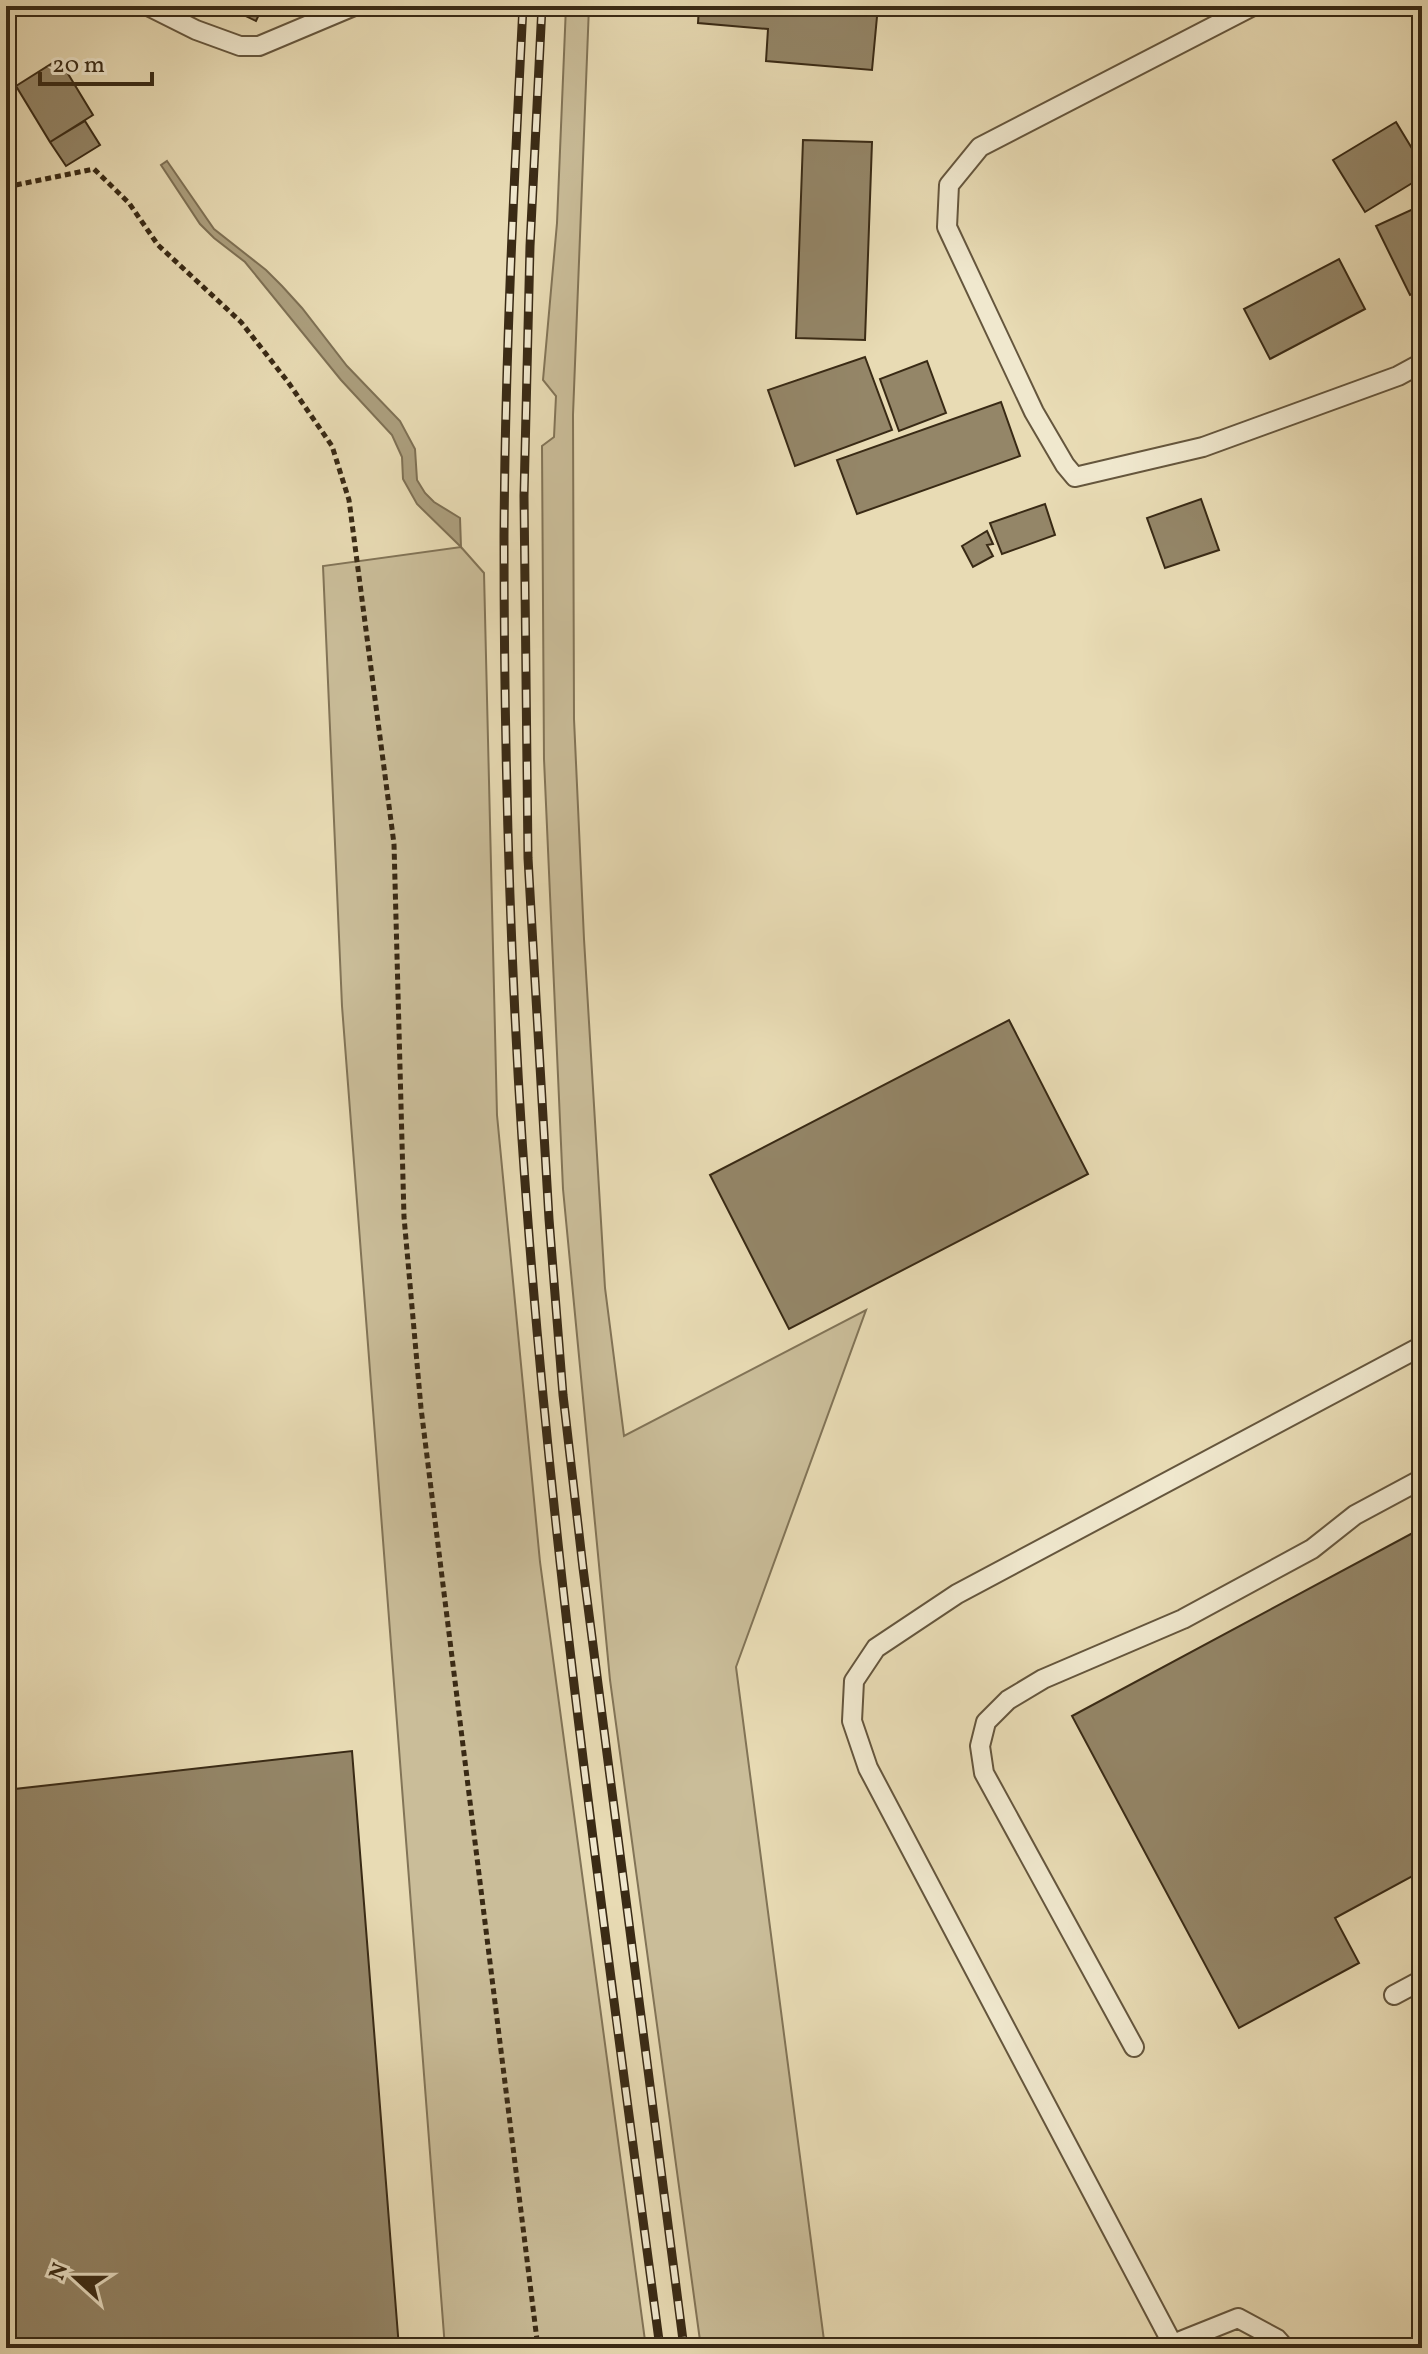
<svg xmlns="http://www.w3.org/2000/svg" width="1428" height="2354" font-family="Vollkorn,serif">
<style>
.green{fill:#cabd99;stroke:#827457;stroke-width:2}
.water{fill:#ac9f7e;stroke:#7e7054;stroke-width:2}
.building{fill:#948668;stroke:#392a15;stroke-width:2}
.lines{fill:none;stroke-linecap:round;stroke-linejoin:round}
.lane-casing{stroke:#65563d;stroke-width:22}
.path{stroke:#392a15;stroke-width:5;stroke-dasharray:6 4;stroke-linecap:butt}
.lane{stroke:#f0e8ce;stroke-width:18}
.rail-casing{stroke:#392a15;stroke-width:9}
.rail{stroke:#f0e8ce;stroke-width:6;stroke-dasharray:18;stroke-linecap:butt}
</style>
<rect width="100%" height="100%" fill="#e8dbb4"/>
<filter id="stains"><feTurbulence type="fractalNoise" baseFrequency=".0025" numOctaves="4"/><feColorMatrix values="0 0 0 0 .2 0 0 0 0 .09 0 0 0 0 .02 0 0 0 .5 -.17"/></filter>
<radialGradient id="worn" r=".72"><stop offset=".6" stop-color="#630" stop-opacity="0"/><stop offset="1" stop-color="#630" stop-opacity=".3"/></radialGradient>
<path class="green" d="M 566,6 L 589,6 L 573,415 L 574,719 L 584,939 L 605,1288 L 624,1436 L 866,1310 L 736,1667 L 825,2348 L 701,2348 L 610,1680 L 563,1189 L 544,759 L 542,446 L 554,437 L 556,396 L 543,380 L 557,223 Z
M 461,547 L 484,573 L 497,1115 L 540,1562 L 646,2348 L 445,2348 L 342,1006 L 323,566 Z"/>
<path class="water" d="M 167,161 L 214,229 L 266,270 L 282,286 L 302,308 L 347,366 L 400,421 L 415,449 L 417,480 L 425,493 L 434,502 L 460,518 L 461,547 L 417,504 L 403,479 L 402,457 L 392,435 L 341,380 L 245,262 L 214,238 L 200,224 L 161,165 Z"/>
<path class="building" d="M 225,6 L 263,6 L 256,21 Z
M 699,6 L 878,6 L 872,70 L 766,61 L 768,29 L 698,23 Z
M 59,59 L 93,115 L 50,142 L 16,86 Z
M 85,121 L 100,145 L 66,166 L 50,142 Z
M 1396,122 L 1422,165 L 1422,177 L 1365,212 L 1333,160 Z
M 803,140 L 872,142 L 865,340 L 796,338 Z
M 1422,205 L 1422,289 L 1410,295 L 1376,226 Z
M 1339,259 L 1365,309 L 1270,359 L 1244,309 Z
M 865,357 L 892,430 L 795,466 L 768,390 Z
M 927,361 L 946,413 L 899,431 L 880,379 Z
M 1001,402 L 1020,456 L 857,514 L 837,460 Z
M 1201,499 L 1219,550 L 1165,568 L 1147,518 Z
M 1045,504 L 1055,535 L 1002,554 L 990,523 Z
M 987,531 L 993,544 L 987,545 L 993,556 L 973,567 L 962,546 Z
M 1009,1020 L 1088,1174 L 789,1329 L 710,1175 Z
M 1422,1528 L 1422,1871 L 1335,1918 L 1359,1963 L 1239,2028 L 1072,1716 Z
M 352,1751 L 399,2348 L 6,2348 L 6,1790 Z"/>
<g class="lines">
<g class="lane-casing">
<path id="lane" d="M 148,6 L 196,30 L 240,46 L 259,46 L 354,6
M 1253,6 L 980,147 L 949,185 L 947,227 L 1034,412 L 1065,465 L 1075,477 L 1203,447 L 1398,376 L 1422,363
M 1394,1995 L 1422,1980
M 1134,2047 L 984,1773 L 980,1746 L 986,1722 L 1008,1700 L 1043,1679 L 1183,1619 L 1312,1549 L 1355,1515 L 1422,1479
M 1172,2343 L 868,1768 L 852,1721 L 854,1681 L 876,1648 L 957,1594 L 1422,1346
M 1163,2348 L 1238,2318 L 1277,2339 L 1285,2348"/>
</g>
<path class="path" d="M 6,187 L 94,169 L 129,203 L 158,245 L 241,322 L 288,382 L 332,446 L 349,500 L 394,844 L 404,1217 L 421,1408 L 538,2348"/>
<use href="#lane" class="lane"/>
<g class="rail-casing">
<path id="rail" d="M 523,6 C 514,183 505,360 504,537 C 504,738 509,939 522,1139 C 549,1544 607,1946 660,2348
M 542,6 L 530,246 L 524,496 L 528,858 L 535,981 L 549,1219 L 563,1395 L 583,1568 L 684,2348"/>
</g>
<use href="#rail" class="rail"/>
</g>
<rect width="1428" height="2354" fill="none" stroke="#e8dbb4" stroke-width="32"/>
<rect x="8" y="8" width="1412" height="2338" fill="none" stroke="#392a15" stroke-width="4"/>
<rect x="16" y="16" width="1396" height="2322" fill="none" stroke="#392a15" stroke-width="2"/>
<g transform="translate(76 2278) rotate(291)" stroke="#f0e8ce" stroke-width="6" paint-order="stroke">
<path d="M0-6L14 30L0 20L-14 30Z" fill="#392a15"/>
<text y="-12" font-size="22" font-weight="bold" text-anchor="middle" fill="#392a15">N</text>
</g>
<path d="M40 72v12h112v-12" fill="none" stroke="#392a15" stroke-width="4"/>
<text x="52" y="72" font-size="24" fill="#392a15" stroke="#f0e8ce" stroke-width="6" paint-order="stroke">20 m</text>
<rect width="100%" height="100%" filter="url(#stains)"/>
<rect width="100%" height="100%" fill="url(#worn)"/>
</svg>
